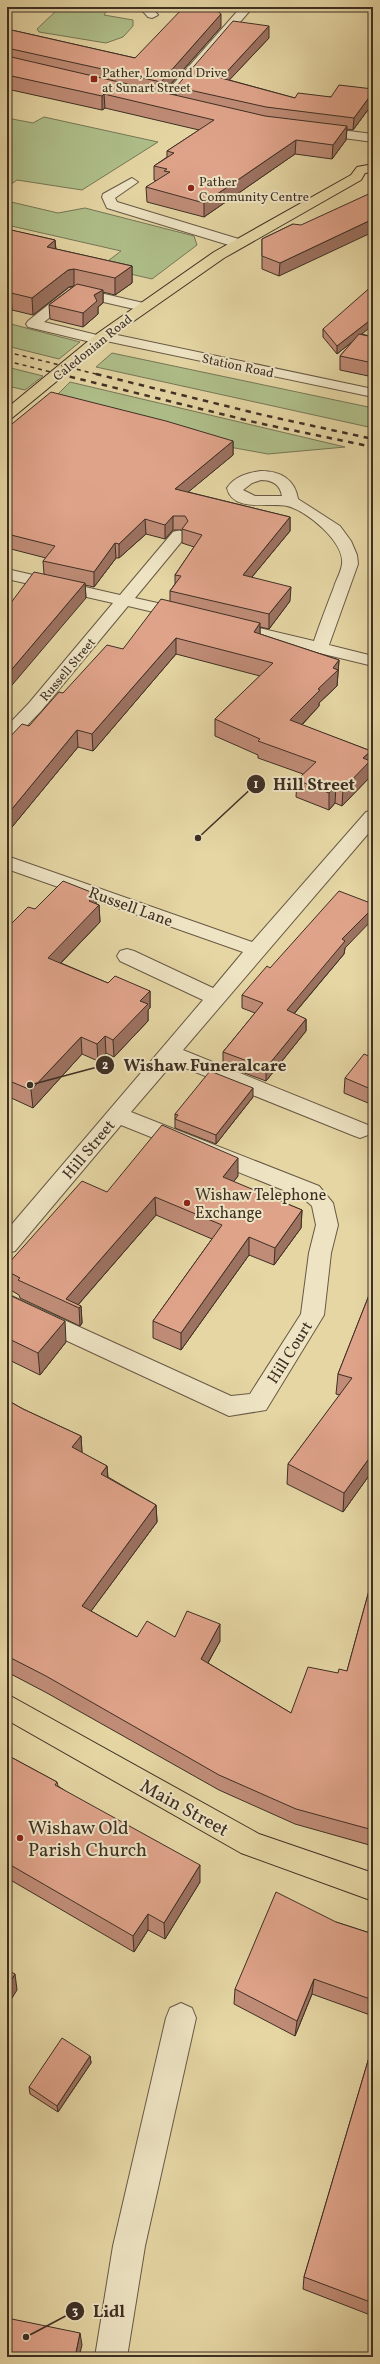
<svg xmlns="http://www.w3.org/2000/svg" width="380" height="2364" font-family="Vollkorn,serif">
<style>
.green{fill:#afbf8a;stroke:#767757}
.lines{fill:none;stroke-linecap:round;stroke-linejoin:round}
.minor-casing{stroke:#685944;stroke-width:2}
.major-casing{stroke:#3e2f24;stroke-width:2}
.minor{fill:#eee4c4;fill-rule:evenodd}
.major{fill:#e5d6a4;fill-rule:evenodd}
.rail-far1{stroke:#3e2f24;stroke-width:1.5;stroke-dasharray:4 4;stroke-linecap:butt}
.rail{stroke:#3e2f24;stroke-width:2.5;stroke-dasharray:5.5 5.5;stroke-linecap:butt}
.wall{fill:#c08c77;stroke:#3e2f24}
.shaded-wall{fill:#9c7261;stroke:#3e2f24}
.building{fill:#dfa38a;stroke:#3e2f24}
.poi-dot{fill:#8f2418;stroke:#eee4c4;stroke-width:1.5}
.labels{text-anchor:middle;stroke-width:4;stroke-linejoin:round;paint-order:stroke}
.far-poi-label{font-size:13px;fill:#3e2f24;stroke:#eee4c4;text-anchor:start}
.far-street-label{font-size:13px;fill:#3e2f24;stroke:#eee4c4}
.street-label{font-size:16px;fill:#3e2f24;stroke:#eee4c4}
.poi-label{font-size:16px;fill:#3e2f24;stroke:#eee4c4;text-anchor:start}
.near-street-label{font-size:19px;fill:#3e2f24;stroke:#eee4c4}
.near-poi-label{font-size:19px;fill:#3e2f24;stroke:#eee4c4;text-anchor:start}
.leader{fill:none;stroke:#3e2f24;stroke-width:1.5}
.callout-dot{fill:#3e2f24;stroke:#eee4c4;stroke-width:1.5}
.mark-label{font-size:12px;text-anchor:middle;font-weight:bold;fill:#fff}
.callout-label{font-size:17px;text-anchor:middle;font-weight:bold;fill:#3e2f24;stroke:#eee4c4;stroke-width:4;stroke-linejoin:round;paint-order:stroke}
</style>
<rect width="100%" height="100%" fill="#e5d6a4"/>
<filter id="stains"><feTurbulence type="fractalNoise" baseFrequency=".005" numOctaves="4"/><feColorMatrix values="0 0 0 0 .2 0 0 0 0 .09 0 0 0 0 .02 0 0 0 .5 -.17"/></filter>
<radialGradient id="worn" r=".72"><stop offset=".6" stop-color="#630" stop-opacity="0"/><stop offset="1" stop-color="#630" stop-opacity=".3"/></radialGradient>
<path class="green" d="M 60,7 L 109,7 L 104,15 L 133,20 L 133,26 L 123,37 L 106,43 L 39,32 L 37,29 Z
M 44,117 L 158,142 L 82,190 L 17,180 L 7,187 L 7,118 L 33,123 Z
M 7,201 L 58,213 L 85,208 L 194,236 L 197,245 L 152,279 L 100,267 L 121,251 L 7,225 Z
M 7,323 L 80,342 L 59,359 L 7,346 Z
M 112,353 L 373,408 L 373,428 L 96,367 Z
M 7,367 L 43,376 L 25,390 L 7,386 Z
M 70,382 L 345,447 L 268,454 L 196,441 L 55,397 Z"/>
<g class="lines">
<g class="minor-casing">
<path id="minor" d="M 139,7 L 151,7 L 158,15 L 152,18 L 148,17 Z
M 241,7 L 253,7 L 170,103 L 162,103 L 160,100 L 162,97 Z
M 317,127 L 373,134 L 373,142 L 313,134 L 311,131 L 313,128 Z
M 132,178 L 138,182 L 115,198 L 117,202 L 242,240 L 244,243 L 242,246 L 232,246 L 107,208 L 102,197 L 103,194 Z
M 74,287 L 148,304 L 150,307 L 143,311 L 77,296 L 44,322 L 97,335 L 103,332 L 373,389 L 373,397 L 106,341 L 99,344 L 28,327 L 26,324 L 28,321 L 69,288 Z
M 261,471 C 280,471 295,479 298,499 L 340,526 L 351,541 L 357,555 L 358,564 L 329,645 L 373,656 L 373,666 L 224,630 L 222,626 L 224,622 L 230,621 L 314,641 C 320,623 327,605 334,587 C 336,580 341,572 342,564 C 345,542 306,510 287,506 C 269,502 233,513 227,488 C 235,476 248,473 261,471 ZM 261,480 C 272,480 280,484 282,496 L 255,496 L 243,490 L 252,483 Z
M 179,530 L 185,532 L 187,535 L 135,598 L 189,610 L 191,614 L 189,618 L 183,619 L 128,606 L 41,711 L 13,740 L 7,741 L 7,726 L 29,703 L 113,603 L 7,579 L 7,569 L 120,595 L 173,532 Z
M 373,810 L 373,828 L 183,1050 L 368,1125 L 371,1130 L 368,1135 L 360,1138 L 352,1135 L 173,1063 L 131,1112 L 319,1186 L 333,1203 L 338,1225 L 331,1253 L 324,1315 L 266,1410 L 229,1416 L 7,1313 L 7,1294 L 231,1396 L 250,1394 L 301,1314 L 309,1253 L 316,1225 L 312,1206 L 303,1198 L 121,1125 L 15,1251 L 7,1253 L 7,1230 L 203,1000 L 120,961 L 117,956 L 120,951 L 127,949 L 134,951 L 213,988 L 243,952 L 7,869 L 7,856 L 252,942 L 366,812 Z
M 181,2003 L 192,2008 L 196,2018 L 145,2246 L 127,2357 L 95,2357 L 113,2246 L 166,2018 L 170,2008 Z"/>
</g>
<g class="major-casing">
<path id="major" d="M 373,164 L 373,172 L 365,173 L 361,180 L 224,258 L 108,339 L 12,418 L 7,419 L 7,408 L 98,333 L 214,252 L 351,175 L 357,167 Z
M 7,1694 L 259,1834 L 373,1873 L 373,1901 L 241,1853 L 7,1720 Z"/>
</g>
<use href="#minor" class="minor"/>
<use href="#major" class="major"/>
<path class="rail-far1" d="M 7,352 L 100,375
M 7,361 L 63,375"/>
<path class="rail" d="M 59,374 L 258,423 L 373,447
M 96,374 L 263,415 L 373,439"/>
</g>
<path class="wall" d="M 221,27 L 164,92 L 176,95 L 176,87 L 269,38 L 229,80 L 295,98 L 331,97 L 373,89 L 373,103 L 353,130 L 347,129 L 346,140 L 332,159 L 295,154 L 204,217 L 147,202 L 146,187 L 157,181 L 154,180 L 154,166 L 167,157 L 167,151 L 199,130 L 105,108 L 102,110 L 7,89 L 7,29 L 135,58 Z
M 7,219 L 9,220 L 10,230 L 55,240 L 56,249 L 132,266 L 132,283 L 115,295 L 103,292 L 103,303 L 98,307 L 98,314 L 83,327 L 50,319 L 49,305 L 74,286 L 69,287 L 33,315 L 12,310 L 7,314 Z
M 293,224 L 279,276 L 262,269 L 262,239 Z
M 323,329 L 362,334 L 373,337 L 373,377 L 340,370 L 340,356 L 353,341 L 337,354 L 323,337 Z
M 7,428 L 233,441 L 233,455 L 188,492 L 290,517 L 290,531 L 252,577 L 290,601 L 269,629 L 260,627 L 260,634 L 339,660 L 337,686 L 319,703 L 319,706 L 302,725 L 371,751 L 369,778 L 342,806 L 335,803 L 329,810 L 296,797 L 297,780 L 303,774 L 258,758 L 258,755 L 215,736 L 215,719 L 260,676 L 176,654 L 93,751 L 78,747 L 7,833 L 7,740 L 29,726 L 63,693 L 123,649 L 170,602 L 170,591 L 175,584 L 175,575 L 194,547 L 182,543 L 182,530 L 173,530 L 165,539 L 146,534 L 119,558 L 116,558 L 94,587 L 85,585 L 86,598 L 44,574 L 43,561 L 46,558 L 7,548 Z
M 96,894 L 96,904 L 99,905 L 100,922 L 61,963 L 108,983 L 150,991 L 150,1008 L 148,1010 L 148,1021 L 114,1057 L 106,1053 L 98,1061 L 82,1054 L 33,1108 L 7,1096 L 7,928 L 35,909 Z
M 345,948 L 344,954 L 294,1014 L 306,1019 L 306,1031 L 266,1081 L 223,1065 L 223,1052 L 255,1013 L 242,1008 L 242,995 Z
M 373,1058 L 373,1105 L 344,1093 L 345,1078 Z
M 253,1097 L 216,1144 L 175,1128 L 175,1114 Z
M 238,1176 L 233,1182 L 302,1210 L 301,1228 L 274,1265 L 249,1255 L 181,1350 L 153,1338 L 153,1321 L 212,1239 L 156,1215 L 78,1305 L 81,1306 L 82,1323 L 80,1326 L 20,1298 L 19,1295 L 7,1288 L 7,1265 L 107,1192 Z
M 373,1285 L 373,1470 L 343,1512 L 287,1484 L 288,1464 L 340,1395 L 336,1394 L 338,1374 Z
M 7,1294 L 66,1342 L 40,1375 L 7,1359 Z
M 7,1400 L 23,1409 L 81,1436 L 82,1453 L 107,1466 L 108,1477 L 156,1505 L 157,1522 L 91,1611 L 137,1637 L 175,1637 L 220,1641 L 208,1663 L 291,1713 L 338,1673 L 347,1671 L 373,1576 L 373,1846 L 295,1824 L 219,1790 L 47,1693 L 7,1672 Z
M 7,1755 L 57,1782 L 58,1786 L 200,1882 L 165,1939 L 148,1930 L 134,1952 L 7,1878 Z
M 336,1922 L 373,1934 L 373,2016 L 312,1994 L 295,2036 L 234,2004 L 235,1989 Z
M 373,2044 L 373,2316 L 303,2289 L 304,2277 Z
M 90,2056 L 91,2063 L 58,2112 L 30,2094 L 29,2087 Z"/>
<path class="shaded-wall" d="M 221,14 L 221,27 L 161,95 L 161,82 Z
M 269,26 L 269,38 L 221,89 L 221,78 Z
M 373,92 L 373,103 L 353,130 L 354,118 Z
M 104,94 L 105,108 L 102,110 L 102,96 Z
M 347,126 L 346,140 L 332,159 L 333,145 Z
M 296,140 L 295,154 L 204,217 L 204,203 Z
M 373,219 L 373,232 L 279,276 L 280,263 Z
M 9,220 L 10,236 L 7,238 L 7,221 Z
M 55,240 L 56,256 L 47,247 Z
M 132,266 L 132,283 L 115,295 L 115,278 Z
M 74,269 L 74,286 L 69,287 L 33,315 L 32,298 L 68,270 Z
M 103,290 L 103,303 L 98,307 L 98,314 L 83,327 L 83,313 L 94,295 Z
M 11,293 L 12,310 L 7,314 L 7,297 Z
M 373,318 L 373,325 L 337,354 L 337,346 Z
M 233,441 L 233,455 L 175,503 L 175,489 Z
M 173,516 L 173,530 L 165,539 L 165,525 Z
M 290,517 L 290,531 L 242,589 L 243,575 Z
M 145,519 L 146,534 L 119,558 L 119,544 Z
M 115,543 L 116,558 L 94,587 L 94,572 Z
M 85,583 L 86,598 L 7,691 L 7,675 Z
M 291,587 L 290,601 L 269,629 L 269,614 Z
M 260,623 L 260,640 L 254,632 Z
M 176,638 L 176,654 L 93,751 L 92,734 Z
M 339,660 L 337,686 L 319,703 L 319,706 L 290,737 L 290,720 Z
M 77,730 L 78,747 L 7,833 L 7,815 Z
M 371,751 L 369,778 L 342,806 L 343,789 L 363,758 Z
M 336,786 L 335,803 L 329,810 L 329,793 Z
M 96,894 L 96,907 L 99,905 L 100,922 L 49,975 L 48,958 L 89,901 Z
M 373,908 L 373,919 L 345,948 L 344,954 L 286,1023 L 287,1010 L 342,939 Z
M 150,991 L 150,1008 L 148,1010 L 148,1021 L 114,1057 L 113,1040 L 140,1001 Z
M 306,1019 L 306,1031 L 266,1081 L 266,1068 Z
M 105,1036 L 106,1053 L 98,1061 L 97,1044 Z
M 81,1037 L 82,1054 L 33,1108 L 31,1090 Z
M 253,1088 L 253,1097 L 216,1144 L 216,1135 Z
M 7,1139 L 8,1153 L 7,1154 Z
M 238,1158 L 238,1176 L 223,1195 L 223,1177 Z
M 155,1197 L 156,1215 L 76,1307 L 66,1299 Z
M 302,1210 L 301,1228 L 274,1265 L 275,1248 Z
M 249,1237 L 249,1255 L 181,1350 L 181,1333 Z
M 81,1306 L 82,1323 L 80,1326 L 79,1308 Z
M 65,1321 L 66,1342 L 40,1375 L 38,1353 Z
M 81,1436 L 82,1453 L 72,1447 Z
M 373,1453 L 373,1470 L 343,1512 L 344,1493 Z
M 107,1466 L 108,1483 L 101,1474 Z
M 156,1505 L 157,1522 L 83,1622 L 82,1606 Z
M 220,1624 L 220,1641 L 201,1675 L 201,1659 Z
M 200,1865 L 200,1882 L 165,1939 L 164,1923 Z
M 148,1914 L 148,1930 L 134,1952 L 133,1936 Z
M 15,1974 L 17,1990 L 7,2006 L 7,1987 Z
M 314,1979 L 312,1994 L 295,2036 L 297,2021 Z
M 90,2056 L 91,2063 L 58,2112 L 57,2106 Z
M 80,2333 L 82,2345 L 79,2357 L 75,2357 Z"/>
<path class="building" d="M 184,7 L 213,7 L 221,14 L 161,82 L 7,48 L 7,29 L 135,58 Z
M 233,21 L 269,26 L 221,78 L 295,98 L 298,93 L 331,97 L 339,85 L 373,89 L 373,92 L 354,118 L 266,107 L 176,87 Z
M 7,56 L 265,116 L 347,126 L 333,145 L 296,140 L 204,203 L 146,187 L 170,172 L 164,171 L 167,169 L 154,166 L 174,153 L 167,151 L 214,120 L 104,94 L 102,96 L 7,75 Z
M 373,192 L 373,219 L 280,263 L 262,256 L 262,239 L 293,224 L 301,225 Z
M 7,229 L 55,240 L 47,247 L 132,266 L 115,278 L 74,269 L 68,270 L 32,298 L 11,293 L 7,297 Z
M 77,284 L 103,290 L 94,295 L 97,301 L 83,313 L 49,305 Z
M 373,285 L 373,318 L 337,346 L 323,329 Z
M 359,334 L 373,337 L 373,363 L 340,356 Z
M 51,392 L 166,421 L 233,441 L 175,489 L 290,517 L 243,575 L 291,587 L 269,614 L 170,591 L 181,576 L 175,575 L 202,535 L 182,529 L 188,521 L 185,516 L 173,516 L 165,525 L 145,519 L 119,544 L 115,543 L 94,572 L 43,561 L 55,546 L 7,534 L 7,428 Z
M 34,572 L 85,583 L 7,675 L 7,608 Z
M 161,599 L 260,623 L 254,632 L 339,660 L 333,668 L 338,670 L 318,689 L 320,690 L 290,720 L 371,751 L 363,758 L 370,761 L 343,789 L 336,786 L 329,793 L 297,780 L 316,762 L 258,741 L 260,739 L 215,719 L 273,663 L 176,638 L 92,734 L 77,730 L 7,815 L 7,740 L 22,724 L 29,726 L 59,692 L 63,693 L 107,645 L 123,649 Z
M 63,881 L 96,894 L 89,901 L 99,905 L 48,958 L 108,983 L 115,976 L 150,991 L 140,1001 L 148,1004 L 113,1040 L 105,1036 L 97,1044 L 81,1037 L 31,1090 L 7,1080 L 7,928 L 28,907 L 35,909 Z
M 339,891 L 373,904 L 373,908 L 342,939 L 345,941 L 287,1010 L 306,1019 L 266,1068 L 223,1052 L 263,1003 L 242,995 L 267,966 L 270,968 Z
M 364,1054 L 373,1058 L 373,1090 L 345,1078 Z
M 210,1071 L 253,1088 L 216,1135 L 175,1119 L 178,1115 L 175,1114 Z
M 162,1125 L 238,1158 L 223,1177 L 302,1210 L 275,1248 L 249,1237 L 181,1333 L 153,1321 L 222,1225 L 155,1197 L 66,1299 L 81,1306 L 79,1308 L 18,1280 L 20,1278 L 7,1271 L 7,1265 L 82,1181 L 107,1192 Z
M 373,1285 L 373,1453 L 344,1493 L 288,1464 L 352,1378 L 338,1374 Z
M 7,1294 L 65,1321 L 38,1353 L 7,1338 Z
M 7,1400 L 23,1409 L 81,1436 L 72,1447 L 107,1466 L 101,1474 L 156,1505 L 82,1606 L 137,1637 L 147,1621 L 175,1637 L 187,1611 L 220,1624 L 201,1659 L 291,1713 L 308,1667 L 338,1673 L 339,1669 L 347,1671 L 373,1576 L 373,1830 L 296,1809 L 219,1775 L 46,1676 L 7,1656 Z
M 7,1755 L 57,1782 L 55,1785 L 200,1865 L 164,1923 L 148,1914 L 133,1936 L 7,1863 Z
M 276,1892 L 336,1922 L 373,1934 L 373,2000 L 314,1979 L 297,2021 L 235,1989 Z
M 7,1970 L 15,1974 L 7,1987 Z
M 62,2038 L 90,2056 L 57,2106 L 29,2087 Z
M 373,2044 L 373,2303 L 304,2277 Z
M 7,2318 L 80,2333 L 75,2357 L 7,2357 Z"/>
<g class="poi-dot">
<rect x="90" y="75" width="8" height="8" rx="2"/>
<circle cx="191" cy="188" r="4"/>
<circle cx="187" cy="1203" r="4"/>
<circle cx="20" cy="1838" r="4"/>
</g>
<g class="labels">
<g class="far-poi-label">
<text x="102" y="77">Pather, Lomond Drive<tspan x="102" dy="15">at Sunart Street</tspan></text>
<text x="199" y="186">Pather<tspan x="199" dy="15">Community Centre</tspan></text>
</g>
<g class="far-street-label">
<text transform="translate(92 347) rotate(-39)" y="5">Caledonian Road</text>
<text transform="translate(238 365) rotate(12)" y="5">Station Road</text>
<text transform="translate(67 669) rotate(-50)" y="5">Russell Street</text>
</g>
<g class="street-label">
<text transform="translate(131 906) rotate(20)" y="6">Russell Lane</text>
<text transform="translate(88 1149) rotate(-50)" y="6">Hill Street</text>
<text transform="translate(289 1352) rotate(-58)" y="6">Hill Court</text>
</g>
<g class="poi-label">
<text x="195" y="1200">Wishaw Telephone<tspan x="195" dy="18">Exchange</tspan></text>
</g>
<g class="near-street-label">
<text transform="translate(185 1807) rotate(29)" y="7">Main Street</text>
</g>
<g class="near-poi-label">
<text x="28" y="1834">Wishaw Old<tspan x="28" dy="22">Parish Church</tspan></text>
</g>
</g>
<path class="leader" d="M198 838L256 784M30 1085L105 1065M26 2337L75 2311"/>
<g class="callout-dot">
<circle cx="198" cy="838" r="4"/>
<circle cx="30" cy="1085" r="4"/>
<circle cx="26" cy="2337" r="4"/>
<circle cx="256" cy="784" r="10"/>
<circle cx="105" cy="1065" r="10"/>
<circle cx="75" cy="2311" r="10"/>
</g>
<g class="mark-label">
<text x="256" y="788">1</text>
<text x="105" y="1069">2</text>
<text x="75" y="2315">3</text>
</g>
<g class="callout-label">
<text x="314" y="790">Hill Street</text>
<text x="205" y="1071">Wishaw Funeralcare</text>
<text x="109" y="2317">Lidl</text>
</g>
<rect width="380" height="2364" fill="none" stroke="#e5d6a4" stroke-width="24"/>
<rect x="8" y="8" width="364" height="2348" fill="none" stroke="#3e2f24" stroke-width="2"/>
<rect x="12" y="12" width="356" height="2340" fill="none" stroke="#3e2f24"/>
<rect width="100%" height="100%" filter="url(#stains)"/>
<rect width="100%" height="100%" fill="url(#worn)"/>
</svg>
